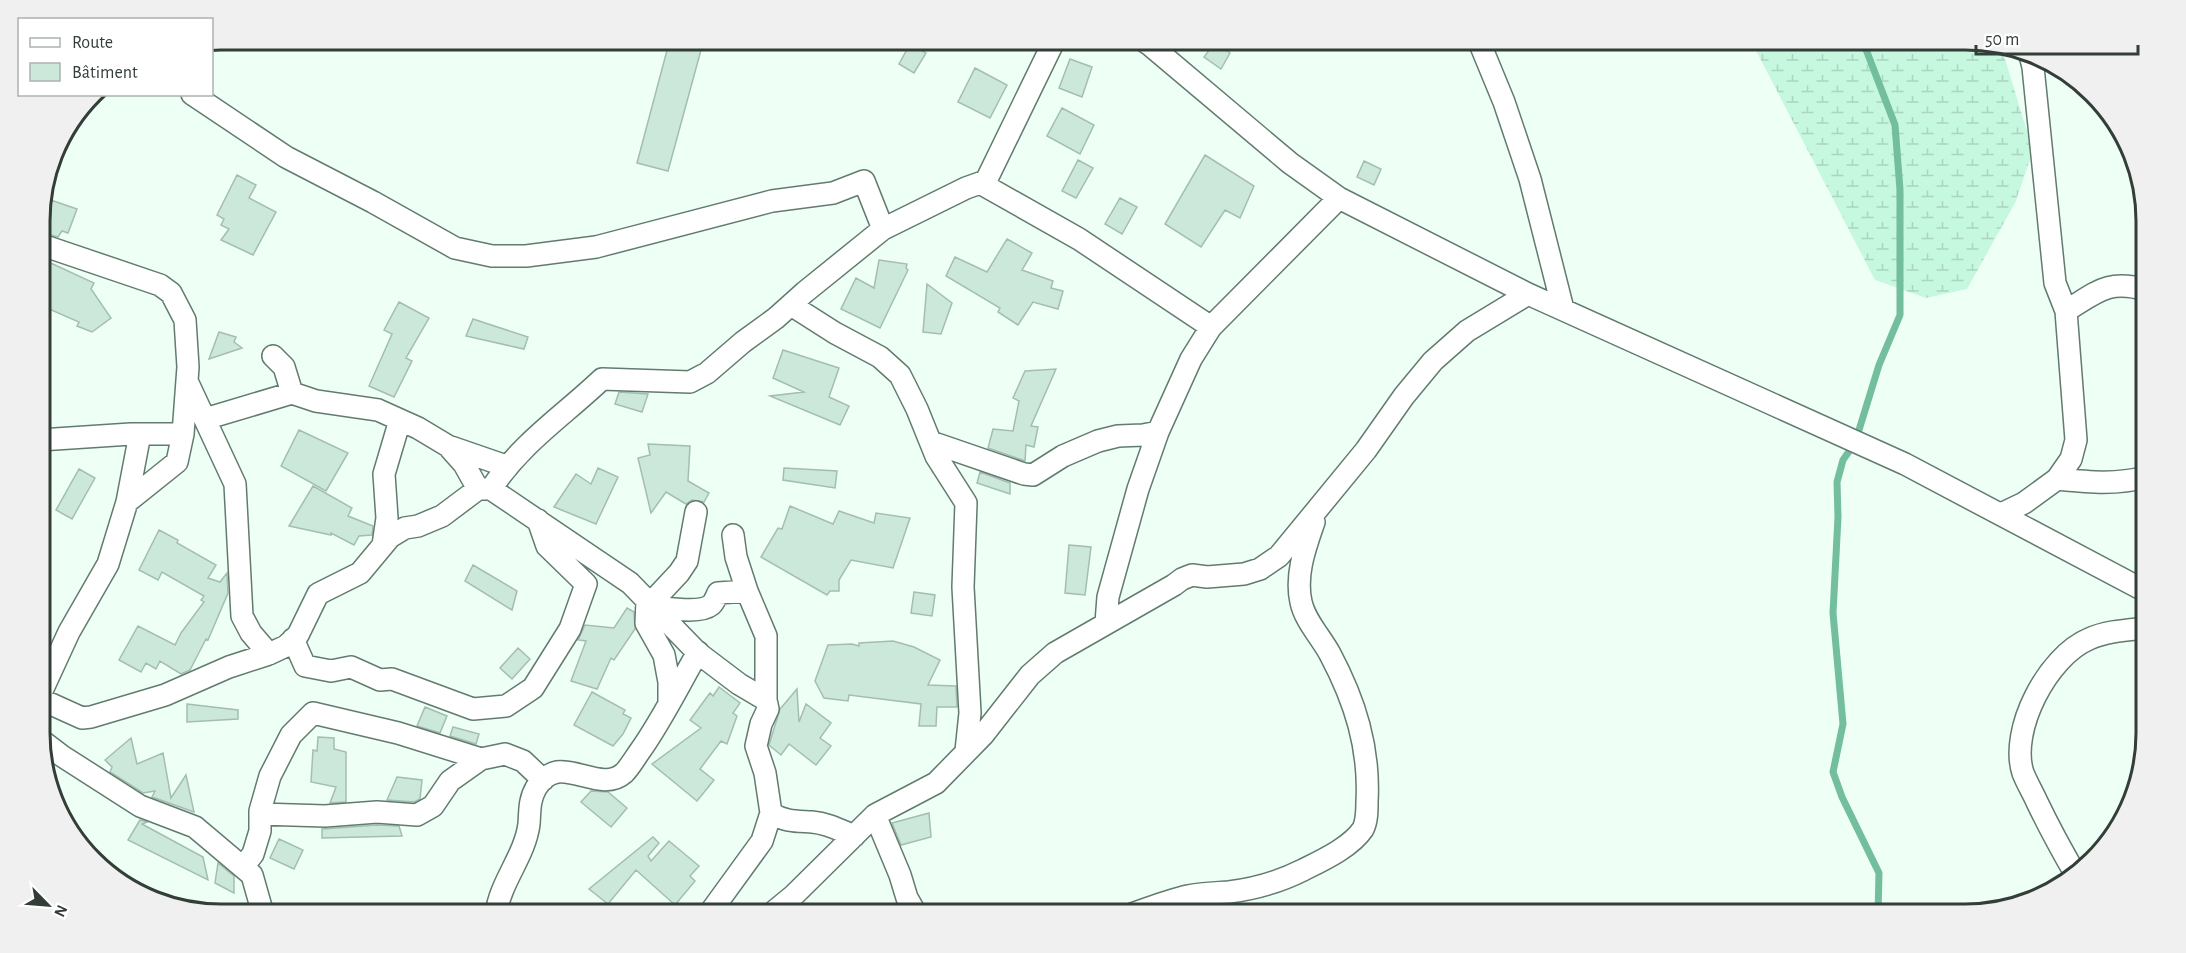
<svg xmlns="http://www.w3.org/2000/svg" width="2186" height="953" font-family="'Alegreya Sans',sans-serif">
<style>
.wetland{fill:url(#wetland-marsh)}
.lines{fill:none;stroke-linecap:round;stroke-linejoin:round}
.stream{stroke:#73be9c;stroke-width:7}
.building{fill:#cce8da;stroke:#a3beb0;stroke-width:1.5}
.minor-casing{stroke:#627b6f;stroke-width:24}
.minor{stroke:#fff;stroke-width:21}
.rim{fill:none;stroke:#333e38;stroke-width:3}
</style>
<defs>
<pattern id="wetland-marsh" width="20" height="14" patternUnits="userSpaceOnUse" patternTransform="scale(1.5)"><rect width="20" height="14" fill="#c6f7df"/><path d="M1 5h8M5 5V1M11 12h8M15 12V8" fill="none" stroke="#abd5c0"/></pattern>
</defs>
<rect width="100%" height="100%" fill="#eefff6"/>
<path class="wetland" d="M 1750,39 L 1966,39 L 2001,46 L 2033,151 L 2015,203 L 1967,289 L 1926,298 L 1875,280 Z"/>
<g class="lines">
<path class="stream" d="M 1862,39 L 1895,125 L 1900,190 L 1900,315 L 1879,365 L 1859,430 L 1850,450 L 1843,460 L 1837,482 L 1838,517 L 1833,613 L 1843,724 L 1833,772 L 1842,797 L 1879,873 L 1878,914"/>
</g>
<path class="building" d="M 670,39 L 704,39 L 668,171 L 637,163 Z
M 1215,42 L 1230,53 L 1221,69 L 1204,57 Z
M 910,44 L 926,53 L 914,73 L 899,64 Z
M 1070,59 L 1092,67 L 1082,97 L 1059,88 Z
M 975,68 L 1007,85 L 990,118 L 958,102 Z
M 1062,108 L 1094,125 L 1080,154 L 1047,136 Z
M 1205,155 L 1254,186 L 1240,218 L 1225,210 L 1201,247 L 1165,224 Z
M 1078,160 L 1093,168 L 1076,198 L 1062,191 Z
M 1364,161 L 1381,169 L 1374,185 L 1357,177 Z
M 237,175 L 256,185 L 249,198 L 276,212 L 253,255 L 221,240 L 229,229 L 221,225 L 224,219 L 217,215 Z
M 42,197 L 77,209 L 68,233 L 62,231 L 58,237 L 39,232 L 39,208 Z
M 1120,198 L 1137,207 L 1122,234 L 1105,224 Z
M 1007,239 L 1032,253 L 1022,270 L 1053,281 L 1051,288 L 1063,291 L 1058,309 L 1033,302 L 1018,325 L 998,312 L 1000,308 L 946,276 L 955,257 L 987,272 Z
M 40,258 L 94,283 L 91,289 L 111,318 L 92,332 L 77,326 L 79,322 L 40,305 Z
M 879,260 L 907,264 L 906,268 L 908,270 L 880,328 L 841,309 L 856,278 L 874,288 Z
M 927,284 L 952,303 L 941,334 L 923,332 Z
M 399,302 L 429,318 L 406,358 L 412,361 L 394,397 L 369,386 L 392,334 L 384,330 Z
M 473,319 L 528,337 L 524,349 L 466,336 Z
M 219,332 L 236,337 L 234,342 L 242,348 L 209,359 Z
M 783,350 L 839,368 L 829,397 L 849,406 L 840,425 L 770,396 L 804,392 L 773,378 Z
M 1056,369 L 1031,426 L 1038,427 L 1034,447 L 1026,445 L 1025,461 L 988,448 L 993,429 L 1013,431 L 1019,401 L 1013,398 L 1025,371 Z
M 619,392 L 648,394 L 642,412 L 615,404 Z
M 299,430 L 348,453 L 326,491 L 281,466 Z
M 648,444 L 690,446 L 688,481 L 709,493 L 704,502 L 692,500 L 686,504 L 666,492 L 651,513 L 638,458 L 650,455 Z
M 598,468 L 618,477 L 596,524 L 554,507 L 576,474 L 591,484 Z
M 784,468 L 837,471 L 835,488 L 783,480 Z
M 79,469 L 95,478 L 72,519 L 56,510 Z
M 980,472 L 1010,483 L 1010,494 L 977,483 Z
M 313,486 L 352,508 L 348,516 L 373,526 L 372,535 L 359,536 L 354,545 L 331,533 L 331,535 L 289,526 Z
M 790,506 L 833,524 L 839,511 L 874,523 L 876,513 L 910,518 L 893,568 L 851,560 L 839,580 L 839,591 L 830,591 L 827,595 L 761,557 L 778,528 L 782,529 Z
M 159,530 L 178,540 L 177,543 L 216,565 L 208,578 L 220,582 L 227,573 L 228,593 L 208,640 L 206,639 L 190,670 L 181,674 L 160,661 L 156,669 L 146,663 L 141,672 L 119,660 L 138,626 L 175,645 L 181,633 L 204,602 L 201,600 L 204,596 L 162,572 L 158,580 L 139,570 Z
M 1069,545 L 1091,547 L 1085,595 L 1065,593 Z
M 473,565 L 517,591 L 512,610 L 465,581 Z
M 914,592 L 935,595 L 932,616 L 911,613 Z
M 627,608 L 634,612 L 635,629 L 614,660 L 611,658 L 597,689 L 571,681 L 586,641 L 578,640 L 585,625 L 614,628 Z
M 893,641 L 914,647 L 940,660 L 928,685 L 956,686 L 957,707 L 937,707 L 936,726 L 919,726 L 921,704 L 849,695 L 848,701 L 824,698 L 815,681 L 828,645 L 852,644 L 859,646 L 859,643 Z
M 518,648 L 530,659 L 512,679 L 500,668 Z
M 719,687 L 740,703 L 733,713 L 737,716 L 727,744 L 721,741 L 700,769 L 714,780 L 697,801 L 652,764 L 701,728 L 690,720 L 710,693 L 713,696 Z
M 797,689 L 799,722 L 806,704 L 831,723 L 820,738 L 831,746 L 816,765 L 789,744 L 781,755 L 769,745 L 780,709 Z
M 592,692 L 625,710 L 623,714 L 631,718 L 623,734 L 613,746 L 574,725 Z
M 187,704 L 238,710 L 238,719 L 187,722 Z
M 425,707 L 447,716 L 440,733 L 417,726 Z
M 453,727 L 479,734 L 476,744 L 450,736 Z
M 318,737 L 334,738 L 334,749 L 346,752 L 346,802 L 330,803 L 336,787 L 311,782 L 313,750 L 317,751 Z
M 131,738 L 137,764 L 163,753 L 171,798 L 186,775 L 194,812 L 152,797 L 155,791 L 143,793 L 110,772 L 112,767 L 105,760 Z
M 397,777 L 422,780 L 420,799 L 414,802 L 387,800 Z
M 591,791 L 608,792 L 627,808 L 611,827 L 581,802 Z
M 929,813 L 931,837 L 901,845 L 892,823 Z
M 140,820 L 147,822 L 142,824 L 203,857 L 208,880 L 128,840 Z
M 377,825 L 399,826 L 402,836 L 322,838 L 322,829 Z
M 653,837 L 659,843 L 648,856 L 651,861 L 669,841 L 699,866 L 690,876 L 695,881 L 675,905 L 636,870 L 608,904 L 589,889 Z
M 279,839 L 303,850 L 294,869 L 270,858 Z
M 218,863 L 234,876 L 234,893 L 215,883 Z"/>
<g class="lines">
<g class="minor-casing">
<path id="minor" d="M 1141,39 L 1150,45 L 1290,163 L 1339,198 L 1528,294 L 1905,464 L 2147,592
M 1478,39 L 1504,102 L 1530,179 L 1563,309
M 192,94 L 286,157 L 373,202 L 455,248 L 492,256 L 526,256 L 596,247 L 772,201 L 833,193 L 864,181 L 883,229
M 984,185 L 1055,39
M 39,244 L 160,285 L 171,293 L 185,320 L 188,367 L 183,434 L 177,462 L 127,502 L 108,564 L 69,632 L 40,695
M 791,305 L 835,333 L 880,357 L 900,375 L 917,409 L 936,456 L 966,503 L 963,587 L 970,713 L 966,751
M 2066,311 C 2097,292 2108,279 2146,290
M 273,356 L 284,367 L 292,393 L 316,401 L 378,410 L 418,428 L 448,446 L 464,464 L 478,489 L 491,489 L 630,583 L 698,653 L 739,684 L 766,700 L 768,709 L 761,724 L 756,746 L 765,773 L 771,813 C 785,822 797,821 812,822 C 827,823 840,830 854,836
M 187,381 L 235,484 L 242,616 L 251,633 L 269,654
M 205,419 L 292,393
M 40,440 L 131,434 L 183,434
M 931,442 L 1024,474 L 1033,475 L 1063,456 L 1098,441 L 1118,436 L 1143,435 L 1158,432
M 451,447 L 506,466
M 2057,479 C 2088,482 2116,485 2146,477
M 491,489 C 521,443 563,416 602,379 L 690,382 L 707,373 L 743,342 L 776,318 L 805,292 L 883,229 L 966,188 L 980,183 L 1079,239 L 1211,327
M 127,502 L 140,434
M 2001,514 L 2024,503 L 2057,479 L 2071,459 L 2076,440 L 2066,311 L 2055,283 L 2033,67 L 2029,51
M 383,545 L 387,518 L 384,474 L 400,420
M 747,591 L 766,636 L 766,700
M 647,601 L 646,623 L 664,655 L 669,682 L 669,703
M 650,604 L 679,573 L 687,561 L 696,512
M 653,607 C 667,608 700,614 711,605 C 714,603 716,597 718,593 L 747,591 L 736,557 L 733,535
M 1106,623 L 1108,597 L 1138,489 L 1158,432 L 1191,359 L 1211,327 L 1339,198
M 293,639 L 305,666 L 331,671 L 351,667 L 380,680 L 392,679 L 473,709 L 506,706 L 533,688 L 570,629 L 586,584 L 547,546 L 538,520
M 40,699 L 82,718 L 91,717 L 165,695 L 229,667 L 269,654 L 286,646 L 298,635 L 318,594 L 360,573 L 390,537 L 405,528 L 418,526 L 442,516 L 478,489
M 41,740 L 62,756 L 140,806 L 195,827 L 252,875 L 263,914
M 260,814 L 325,816 L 377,812 L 417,815 L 433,806 L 450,781 L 481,759
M 875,815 L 900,875 L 907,898 L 916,914
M 243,867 L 253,854 L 260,831 L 260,811 L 270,776 L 291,735 L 313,713 L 398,733 L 481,759 L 505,754 L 523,761 L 543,780
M 2076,875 C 2062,851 2049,827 2037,802 C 2033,793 2027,783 2023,773 C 2009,730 2048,656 2089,639 C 2106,631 2128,630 2147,628
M 496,914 C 500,882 525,856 529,824 C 530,811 529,800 536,788 C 540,781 548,774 557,772 C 578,769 605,790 624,773 C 630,767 635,758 640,751 C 662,720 679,685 698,652
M 709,914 L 762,841 L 771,813
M 771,914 L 793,896 L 875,815 L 936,783 L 983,735 L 1030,675 L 1055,653 L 1174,585 L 1182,579 L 1192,575 L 1207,577 L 1244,574 L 1260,569 L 1279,556 L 1366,450 L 1404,396 L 1433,361 L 1467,331 L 1528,294
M 1132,914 C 1150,908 1169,900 1188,896 C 1202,893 1215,893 1229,892 C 1254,889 1281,881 1303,870 C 1323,860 1351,847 1363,829 C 1367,821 1367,811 1367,802 C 1370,748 1355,701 1330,654 C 1321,637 1305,621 1301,602 C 1295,575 1305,548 1314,522"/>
</g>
<use href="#minor" class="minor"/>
</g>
<path d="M0 0H2186V953H0ZM221 50H1965A171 171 0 0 1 2136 221V733A171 171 0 0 1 1965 904H221A171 171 0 0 1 50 733V221A171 171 0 0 1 221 50Z" fill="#eff0ef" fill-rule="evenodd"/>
<path class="rim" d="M221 50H1965A171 171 0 0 1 2136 221V733A171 171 0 0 1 1965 904H221A171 171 0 0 1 50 733V221A171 171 0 0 1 221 50Z"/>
<rect x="18" y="18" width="195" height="78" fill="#ffffff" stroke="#adb2af" stroke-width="1.5"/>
<rect x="30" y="38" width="30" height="9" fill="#ffffff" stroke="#adb2af" stroke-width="1.5"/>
<text x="72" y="48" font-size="18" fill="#333e38">Route</text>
<rect x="30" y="63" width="30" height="18" fill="#cce8da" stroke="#adb2af" stroke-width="1.5"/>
<text x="72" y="78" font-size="18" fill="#333e38">Bâtiment</text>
<g transform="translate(48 905) rotate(115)" stroke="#ffffff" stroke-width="4.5" paint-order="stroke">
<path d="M0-4.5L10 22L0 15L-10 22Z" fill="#333e38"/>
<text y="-9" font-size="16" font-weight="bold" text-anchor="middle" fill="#333e38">N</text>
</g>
<path d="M1976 45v9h162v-9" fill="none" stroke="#333e38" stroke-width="3"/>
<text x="1985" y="45" font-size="18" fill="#333e38" stroke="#ffffff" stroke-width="4.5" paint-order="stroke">50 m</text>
</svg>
